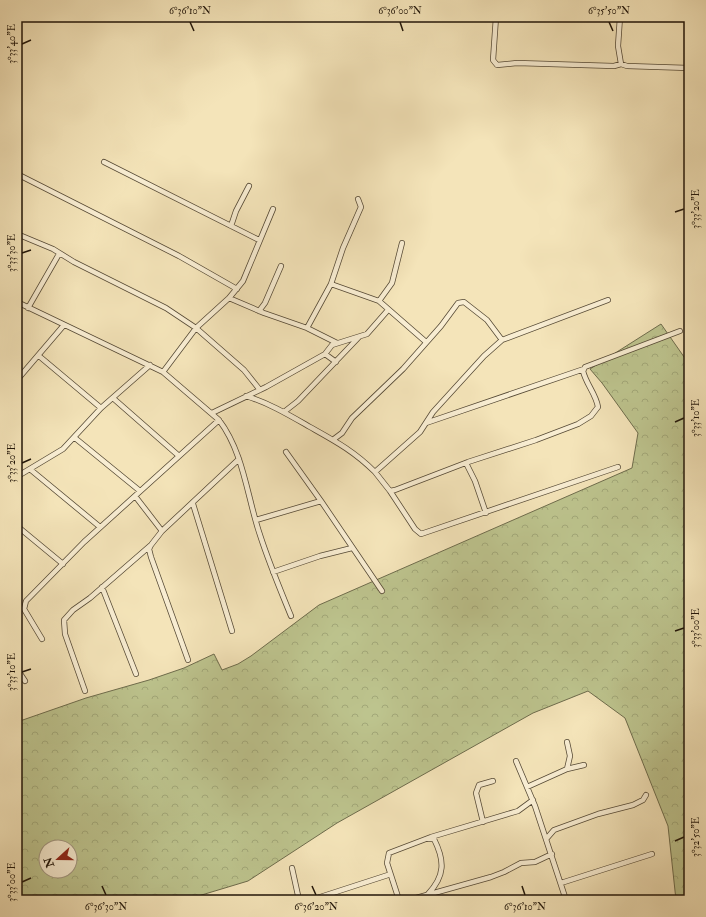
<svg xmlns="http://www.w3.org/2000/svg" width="706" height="917" font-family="'IM FELL Double Pica',serif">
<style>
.forest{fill:url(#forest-crowns);stroke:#6e6c4c;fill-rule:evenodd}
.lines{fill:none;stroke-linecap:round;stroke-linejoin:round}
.street-casing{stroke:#554935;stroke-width:6}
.street{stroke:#f8edd2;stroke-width:4.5}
.ticks{fill:none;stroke:#201509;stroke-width:1.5}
.neatline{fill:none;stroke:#201509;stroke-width:1.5}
.ticks-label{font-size:10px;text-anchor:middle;fill:#201509}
</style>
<defs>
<pattern id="forest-crowns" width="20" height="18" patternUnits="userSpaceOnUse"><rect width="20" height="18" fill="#bdc48e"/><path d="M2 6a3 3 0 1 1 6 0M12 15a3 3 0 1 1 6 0" fill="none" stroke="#a2a879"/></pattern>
</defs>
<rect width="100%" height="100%" fill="#f4e4b9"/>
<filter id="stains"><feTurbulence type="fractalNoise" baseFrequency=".005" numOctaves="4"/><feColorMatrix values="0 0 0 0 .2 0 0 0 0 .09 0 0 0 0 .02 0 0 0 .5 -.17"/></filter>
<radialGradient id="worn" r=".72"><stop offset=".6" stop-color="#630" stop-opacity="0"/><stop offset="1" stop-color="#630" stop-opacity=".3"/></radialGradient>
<path class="forest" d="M 661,324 L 689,364 L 689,900 L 676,900 L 668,826 L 625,718 L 588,691 L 533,713 L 337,823 L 248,881 L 185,900 L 17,900 L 17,722 L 86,698 L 149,680 L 184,668 L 214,654 L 222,670 L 238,664 L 251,656 L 319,605 L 632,468 L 638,433 L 602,383 L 590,369 ZM 46,847 L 70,847 L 70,871 L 46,871 Z"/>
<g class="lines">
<g class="street-casing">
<path id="street" d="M 496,17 L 493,60 L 497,65 L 517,63 L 614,66 L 621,64 L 627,66 L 689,68
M 620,17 L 618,46 L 621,64
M 104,162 L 259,240
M 17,174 L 179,256 L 237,289
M 231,226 L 236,211 L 249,186
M 17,234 L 53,249 L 74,262 L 166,308 L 196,328 L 244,370 L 260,390
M 331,284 L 343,248 L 361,207 L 358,199
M 229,298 L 264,313 L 307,328 L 331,284 L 379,301 L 426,342
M 379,301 L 392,283 L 402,243
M 17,302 L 163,372 L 219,420 C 244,453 247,497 260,535 C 269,563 280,589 291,616
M 28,308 L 59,254
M 259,311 L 265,303 L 281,266
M 307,328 L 337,343
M 325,354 L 336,362
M 39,356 L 101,408
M 163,372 L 196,328 L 229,298 L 243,281 L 273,209
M 17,380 L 64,325
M 246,396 C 269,403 289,415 310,427 C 335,441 354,451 375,472 L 420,432 L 433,412 L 484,356 L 502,340 L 608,300
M 114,399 L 179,456
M 284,412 L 298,401 L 359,337
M 212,413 L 266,387 L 325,354 L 332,345 L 367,334 L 388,310
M 426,423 L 584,369
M 75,438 L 140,491
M 334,439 L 342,433 L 352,418 L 403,369 L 441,326 L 458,303 L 464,302 L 487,320 L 502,340
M 466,463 L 475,481 L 486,513
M 31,470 L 100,527
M 375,472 L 390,491 L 395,490 L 468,462 L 536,440 L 578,424 L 591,416 L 598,407 C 596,394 586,384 583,371 L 585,367 L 680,331
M 18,476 L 63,449 L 101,408 L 150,365
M 390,491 L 415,529 L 421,534 L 618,467
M 135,496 L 162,531
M 321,501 L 382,591
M 193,504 L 232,631
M 256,520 L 321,501 L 286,452
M 17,526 L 63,564
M 151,545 L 149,549 L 151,557 L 188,660
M 273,572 L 320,556 L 352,548
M 102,587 L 136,674
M 42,639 L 24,609 L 26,601 L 84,542 L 219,420
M 17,669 L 25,681
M 85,691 L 65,634 L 64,620 L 73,610 L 90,598 L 151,545 L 162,531 L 239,459
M 516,761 L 535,806 L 566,900
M 567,769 L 570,756 L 567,742
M 527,787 L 567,769 L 584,765
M 483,822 L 476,793 L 479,785 L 493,781
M 547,838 L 554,830 L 598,814 L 633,805 L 643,800 L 646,795
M 292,868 L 299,900
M 561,883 L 652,854
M 428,894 C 445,876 445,861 434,839 L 428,839
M 311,900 L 388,875
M 399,900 L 387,863 L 389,853 L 431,837 L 518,811 L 533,800
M 409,900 L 491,877 L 504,872 L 521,863 L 535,862 L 552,854"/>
</g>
<use href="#street" class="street"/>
</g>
<path class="ticks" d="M 190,22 L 194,31M 400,22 L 403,31M 609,22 L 613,31M 22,44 L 31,40M 675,212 L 684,209M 22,253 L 31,250M 675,422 L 684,418M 22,463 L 31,459M 675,631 L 684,628M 22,672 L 31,669M 675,841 L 684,837M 22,882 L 31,878M 102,886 L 106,895M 312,886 L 316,895M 522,886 L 525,895"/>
<rect width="706" height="917" fill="none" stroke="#f4e4b9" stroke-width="44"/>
<g transform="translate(58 859) rotate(249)"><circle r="19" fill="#f8edd2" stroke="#a29782"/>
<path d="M0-3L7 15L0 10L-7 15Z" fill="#8f2418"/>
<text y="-6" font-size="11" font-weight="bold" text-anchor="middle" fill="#201509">N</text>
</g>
<rect x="22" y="22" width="662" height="873" class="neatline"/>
<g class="ticks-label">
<text x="190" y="14">6°36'10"N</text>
<text x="400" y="14">6°36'00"N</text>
<text x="609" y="14">6°35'50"N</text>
<text transform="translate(11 44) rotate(-90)" y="4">3°33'40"E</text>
<text transform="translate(695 209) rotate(-90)" y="4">3°33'20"E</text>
<text transform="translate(11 253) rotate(-90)" y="4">3°33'30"E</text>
<text transform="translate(695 418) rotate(-90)" y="4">3°33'10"E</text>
<text transform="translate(11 463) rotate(-90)" y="4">3°33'20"E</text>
<text transform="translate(695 628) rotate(-90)" y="4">3°33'00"E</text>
<text transform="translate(11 672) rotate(-90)" y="4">3°33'10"E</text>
<text transform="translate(695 837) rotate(-90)" y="4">3°32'50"E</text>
<text transform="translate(11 882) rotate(-90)" y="4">3°33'00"E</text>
<text x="106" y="910">6°36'30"N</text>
<text x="316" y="910">6°36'20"N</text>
<text x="525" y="910">6°36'10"N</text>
</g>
<rect width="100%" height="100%" filter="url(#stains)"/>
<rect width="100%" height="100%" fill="url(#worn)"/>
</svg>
